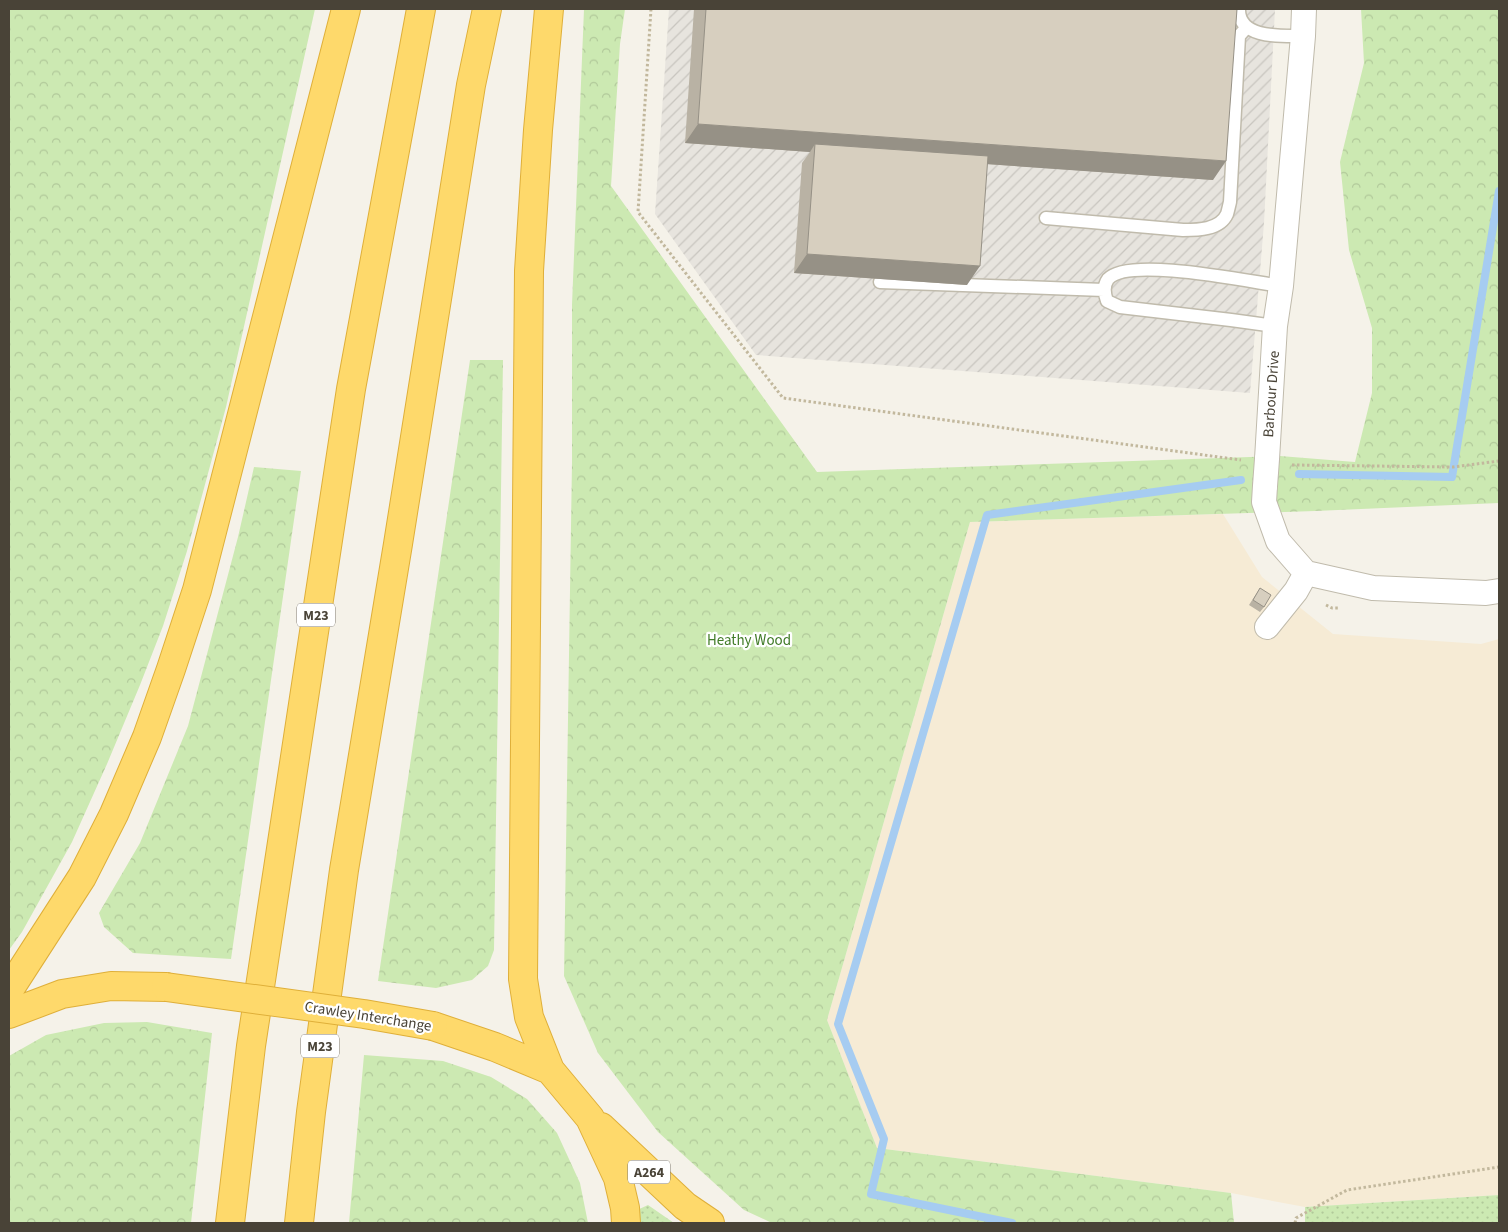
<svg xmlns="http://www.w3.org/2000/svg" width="1508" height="1232" font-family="'Source Sans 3',sans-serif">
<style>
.commercial{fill:#f6ebd5}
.industrial{fill:url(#industrial-furrows)}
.grass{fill:url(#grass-dots)}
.forest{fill:url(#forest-crowns)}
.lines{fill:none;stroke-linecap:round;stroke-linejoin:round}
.stream{stroke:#a6ccf1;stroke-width:8}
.lane-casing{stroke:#c0bbac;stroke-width:15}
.street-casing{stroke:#c0bbac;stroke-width:26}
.highway-casing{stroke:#dfaf39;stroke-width:30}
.path{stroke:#c2b89d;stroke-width:3;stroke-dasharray:2.5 2.5;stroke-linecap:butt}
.lane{stroke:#fff;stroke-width:12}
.street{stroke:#fff;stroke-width:24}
.highway{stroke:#fed96b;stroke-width:28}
.street-bridge-casing{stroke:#c0bbac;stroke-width:26;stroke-linecap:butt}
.highway-bridge-casing{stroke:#dfaf39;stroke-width:30;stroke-linecap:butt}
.street-bridge{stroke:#fff;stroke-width:24}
.highway-bridge{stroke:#fed96b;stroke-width:28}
.wall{fill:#b9b2a4}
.shaded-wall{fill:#969186}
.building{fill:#d7cfbf;stroke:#969186}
.labels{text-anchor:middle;stroke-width:4.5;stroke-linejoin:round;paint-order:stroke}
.shield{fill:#fff;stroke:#807b73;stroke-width:1}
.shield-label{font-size:14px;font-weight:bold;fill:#494337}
.street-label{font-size:15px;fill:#494337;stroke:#fff}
.park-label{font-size:15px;fill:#427c29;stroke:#fff}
</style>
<defs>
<pattern id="industrial-furrows" width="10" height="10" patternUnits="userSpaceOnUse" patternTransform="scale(1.25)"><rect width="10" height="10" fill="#e7e4de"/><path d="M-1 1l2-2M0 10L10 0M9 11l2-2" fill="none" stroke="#c8c5bf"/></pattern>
<pattern id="grass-dots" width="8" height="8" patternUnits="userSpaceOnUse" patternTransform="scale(1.25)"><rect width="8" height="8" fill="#cce9b2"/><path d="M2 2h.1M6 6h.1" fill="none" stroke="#b1c99a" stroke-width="1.8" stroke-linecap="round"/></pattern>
<pattern id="forest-crowns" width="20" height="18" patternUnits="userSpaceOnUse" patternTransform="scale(1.25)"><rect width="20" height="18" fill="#cce9b2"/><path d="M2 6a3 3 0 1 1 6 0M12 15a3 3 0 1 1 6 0" fill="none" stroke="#b1c99a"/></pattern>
</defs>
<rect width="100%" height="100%" fill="#f5f2e9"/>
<path class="commercial" d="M 1223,514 L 1262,577 L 1333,634 L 1481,644 L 1499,639 L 1499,1195 L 1305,1207 L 1231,1193 L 877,1148 L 827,1020 L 970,522 Z"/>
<path class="industrial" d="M 669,9 L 1275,9 L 1264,223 L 1250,393 L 756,355 L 655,214 Z"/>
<path class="grass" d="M 1499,1195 L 1499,1223 L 1305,1223 L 1305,1207 Z
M 648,1205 L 674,1223 L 638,1223 L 635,1211 Z"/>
<path class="forest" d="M 9,9 L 315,9 L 226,407 L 187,551 L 163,626 L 140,685 L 107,764 L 72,842 L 22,932 L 9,950 Z
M 584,9 L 625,9 L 620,44 L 611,186 L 817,472 L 1280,456 L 1355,462 L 1372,393 L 1372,328 L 1349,250 L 1340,162 L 1364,63 L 1361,9 L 1499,9 L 1499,503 L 1315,511 L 970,522 L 827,1020 L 877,1148 L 1231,1193 L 1234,1223 L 772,1223 L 744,1210 L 658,1132 L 598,1053 L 564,976 L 572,462 L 572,305 Z
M 470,360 L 503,360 L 494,950 L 488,966 L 472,980 L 436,988 L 378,981 Z
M 254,467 L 301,471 L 231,959 L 133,953 L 104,927 L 99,913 L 140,843 L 188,726 L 238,537 Z
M 147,1022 L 212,1033 L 191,1223 L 9,1223 L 9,1056 L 46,1035 L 104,1023 Z
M 364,1055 L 443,1061 L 491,1077 L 527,1099 L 557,1133 L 580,1183 L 588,1223 L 349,1223 Z"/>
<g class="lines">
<path class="stream" d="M 1299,474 L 1452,477 L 1499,191
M 1012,1223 L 871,1194 L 884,1139 L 838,1024 L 987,515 L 1241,480"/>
<g class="lane-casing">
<path id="lane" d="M 1239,9 C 1238,39 1282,36 1303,36
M 1046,218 L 1183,230 C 1197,230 1220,230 1227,214 C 1228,211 1229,206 1230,202 L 1239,36 L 1247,27
M 880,282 L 1104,290
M 1275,326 L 1231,320 L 1120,307 L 1107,301 C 1104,293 1103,286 1108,279 C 1128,256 1251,282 1281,286"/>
</g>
<g class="street-casing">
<path id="street" d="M 1267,459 L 1275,326 L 1281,286 L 1303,36 L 1304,9
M 1265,486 L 1264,502 L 1278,541 L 1306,573 L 1373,588 L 1486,593 L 1499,591
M 1267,627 L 1296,591 L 1306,573"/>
</g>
<g class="highway-casing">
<path id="highway" d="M 549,9 L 538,130 L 529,271 L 523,979 L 529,1017 L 550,1070
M 9,990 L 82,877 L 114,814 L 147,737 L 171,669 L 197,590 L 346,9
M 9,1014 L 62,994 L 111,986 L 166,987
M 433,1026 L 495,1047 L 550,1070 L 590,1118 L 618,1178 L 625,1208 L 626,1223
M 601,1127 L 685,1206 L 710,1223
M 230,1223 L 251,1046 L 351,389 L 421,9
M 299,1223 L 311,1112 L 344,870 L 398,544 L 471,85 L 487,9"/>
</g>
<path class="path" d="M 651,9 L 638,212 L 783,398 L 1241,460
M 1292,465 L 1453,467 L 1499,461
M 1326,605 L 1332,608 L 1340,608
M 1295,1223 L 1296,1218 L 1347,1190 L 1499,1167"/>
<use href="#lane" class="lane"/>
<use href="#street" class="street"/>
<use href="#highway" class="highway"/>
<g class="street-bridge-casing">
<path id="street-bridge" d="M 1265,486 L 1267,459"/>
</g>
<g class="highway-bridge-casing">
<path id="highway-bridge" d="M 166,987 L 364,1014 L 433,1026"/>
</g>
<use href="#street-bridge" class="street-bridge"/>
<use href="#highway-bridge" class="highway-bridge"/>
</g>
<path class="wall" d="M 694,9 L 1237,9 L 1213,180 L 987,164 L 967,285 L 794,273 L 802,163 L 810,152 L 685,143 Z
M 1260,588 L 1264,607 L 1260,612 L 1249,605 Z"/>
<path class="shaded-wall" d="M 698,124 L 1226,161 L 1213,180 L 814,152 L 815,144 L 810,152 L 685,143 Z
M 807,254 L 980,266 L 967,285 L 794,273 Z"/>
<path class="building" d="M 706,9 L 1237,9 L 1226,161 L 698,124 Z
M 815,144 L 988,156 L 980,266 L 807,254 Z
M 1260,588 L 1271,595 L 1264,607 L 1253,600 Z"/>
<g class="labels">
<g class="shield">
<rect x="297" y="603.5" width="38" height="23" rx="4"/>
<rect x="301" y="1034.5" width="38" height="23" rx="4"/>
<rect x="628" y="1160.5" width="42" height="23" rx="4"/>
</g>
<g class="shield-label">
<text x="316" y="620">M23</text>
<text x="320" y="1051">M23</text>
<text x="649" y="1177">A264</text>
</g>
<g class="street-label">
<text transform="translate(1271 394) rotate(-86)" y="5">Barbour Drive</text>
<text transform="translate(368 1016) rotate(9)" y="5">Crawley Interchange</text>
</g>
<g class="park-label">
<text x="749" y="645">Heathy Wood</text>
</g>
</g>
<rect width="1508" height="1232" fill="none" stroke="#494337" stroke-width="20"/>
</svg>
